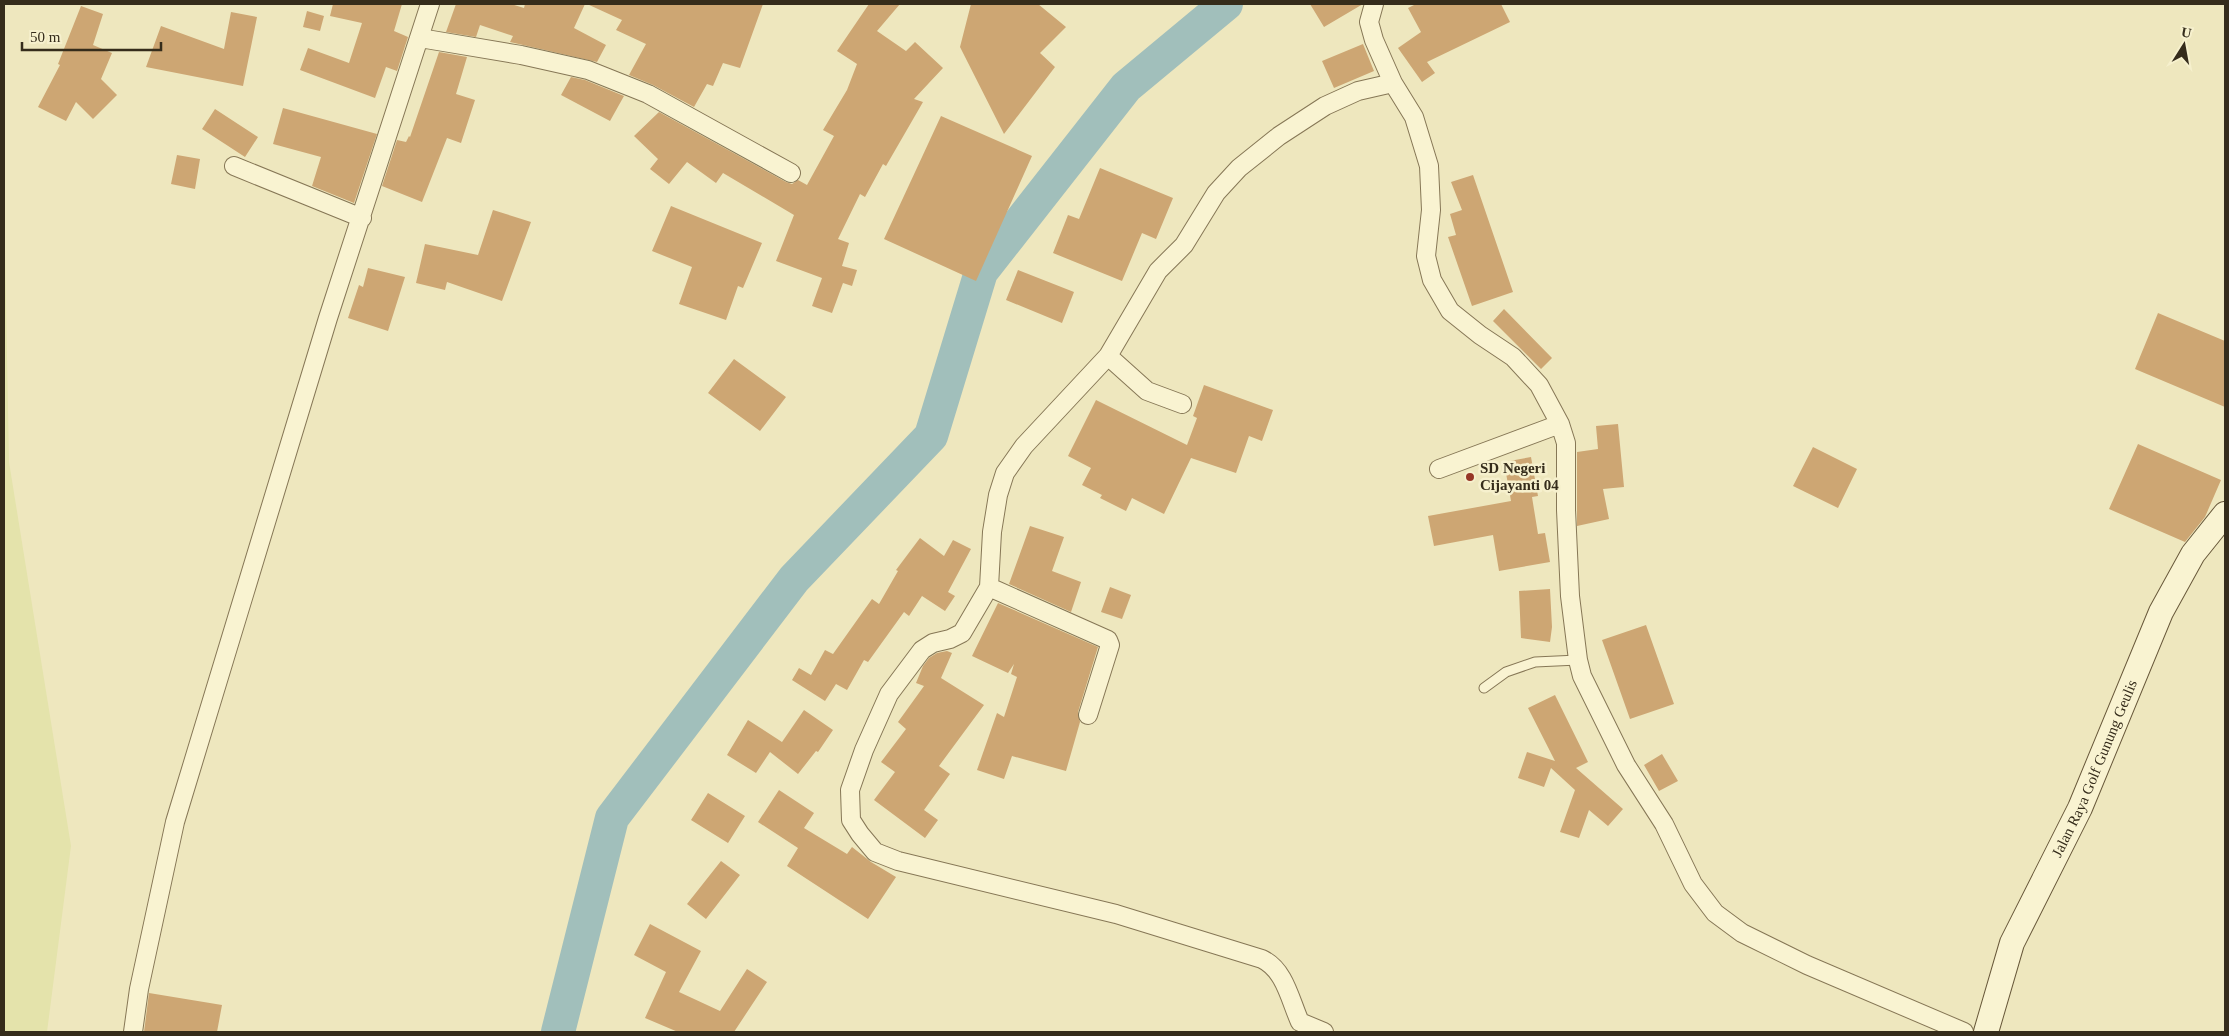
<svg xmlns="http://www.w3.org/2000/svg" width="2229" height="1036" font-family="Georgia,serif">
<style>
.farmland{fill:#e4e3ab}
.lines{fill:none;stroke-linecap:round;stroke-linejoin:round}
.river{stroke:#a1bfbb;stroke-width:34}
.building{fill:#cda673}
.service-casing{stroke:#867756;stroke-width:11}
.minor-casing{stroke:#867756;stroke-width:20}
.secondary-casing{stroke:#68583a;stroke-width:26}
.service{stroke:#f9f3d1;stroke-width:9}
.minor{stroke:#f9f3d1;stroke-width:18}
.secondary{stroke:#f9f3d1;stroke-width:24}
.poi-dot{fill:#963626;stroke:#f6f0cd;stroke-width:2}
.labels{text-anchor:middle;stroke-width:5;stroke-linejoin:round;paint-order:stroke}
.poi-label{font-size:15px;font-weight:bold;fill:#352c1b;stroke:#f6f0cd;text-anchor:start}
.street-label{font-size:15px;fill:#352c1b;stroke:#f6f0cd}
</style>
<rect width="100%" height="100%" fill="#eee7be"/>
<path class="farmland" d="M 4,196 L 9,462 L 71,846 L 47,1032 L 4,1032 Z"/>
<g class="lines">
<path class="river" d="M 558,1032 L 612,818 L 794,579 L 931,436 L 981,272 L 1126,87 L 1226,4"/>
</g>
<path class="building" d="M 333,4 L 402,4 L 394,31 L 408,37 L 397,71 L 386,67 L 375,98 L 300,70 L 308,48 L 349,63 L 362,23 L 330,16 Z
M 456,4 L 511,4 L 524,8 L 525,4 L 585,4 L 574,28 L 606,45 L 597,62 L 510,42 L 513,36 L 480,25 L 476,37 L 446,32 Z
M 587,4 L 763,4 L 740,68 L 723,63 L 713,86 L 707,84 L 694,107 L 653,85 L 629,75 L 646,44 L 616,30 L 622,20 Z
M 869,4 L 900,4 L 877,31 L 906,51 L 915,42 L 943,68 L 914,99 L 923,102 L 886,166 L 883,164 L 865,197 L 860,194 L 838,239 L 849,243 L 842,266 L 857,270 L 852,286 L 843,283 L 832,313 L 812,306 L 822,278 L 776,261 L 794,215 L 723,173 L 716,183 L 687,162 L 669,184 L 650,169 L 658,159 L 634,136 L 659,112 L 786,182 L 792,184 L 798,180 L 807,185 L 834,136 L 823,130 L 847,90 L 857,64 L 837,51 Z
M 971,4 L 1038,4 L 1066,27 L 1040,53 L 1055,67 L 1004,134 L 960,47 Z
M 1310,4 L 1363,4 L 1324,27 Z
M 1416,4 L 1501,4 L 1510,22 L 1427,62 L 1435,73 L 1422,82 L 1398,48 L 1421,32 L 1408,8 Z
M 81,6 L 103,14 L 93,45 L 112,53 L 101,79 L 117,95 L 93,119 L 76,102 L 66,121 L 38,107 L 60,65 L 58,64 Z
M 307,11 L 324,16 L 320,31 L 303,27 Z
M 231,12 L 257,17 L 243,86 L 146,67 L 161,26 L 224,49 Z
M 1363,44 L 1374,71 L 1334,88 L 1322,61 Z
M 439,52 L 467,57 L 456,94 L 475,100 L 461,143 L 447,138 L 422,202 L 382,186 L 397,140 L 406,142 L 409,136 L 410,137 Z
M 571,77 L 585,80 L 624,96 L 610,121 L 561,95 Z
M 283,108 L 377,134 L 354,203 L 312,186 L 321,157 L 273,144 Z
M 215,109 L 258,137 L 245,157 L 202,129 Z
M 941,116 L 1032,156 L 976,281 L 884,239 Z
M 177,155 L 200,159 L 195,189 L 171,184 Z
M 1100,168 L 1173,198 L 1156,239 L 1142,233 L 1122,281 L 1053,253 L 1068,215 L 1079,219 Z
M 1473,175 L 1513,292 L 1472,306 L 1448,237 L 1456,235 L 1450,214 L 1462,210 L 1451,182 Z
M 671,206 L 762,243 L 743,288 L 738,286 L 726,320 L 679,304 L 692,267 L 652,251 Z
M 493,210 L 531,222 L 502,301 L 447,282 L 445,290 L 416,283 L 425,244 L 478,255 Z
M 368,268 L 405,277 L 388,331 L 348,318 L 359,285 L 363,287 Z
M 1018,270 L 1074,292 L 1062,323 L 1006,300 Z
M 1504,309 L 1552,358 L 1541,369 L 1493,321 Z
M 2158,313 L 2225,341 L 2225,407 L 2135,369 Z
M 734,359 L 786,397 L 760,431 L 708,393 Z
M 1204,385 L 1273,410 L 1262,441 L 1249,436 L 1236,473 L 1191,458 L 1164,514 L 1132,498 L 1126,511 L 1100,498 L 1102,495 L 1082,485 L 1091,468 L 1068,456 L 1096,400 L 1187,445 L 1197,418 L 1193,416 Z
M 1618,424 L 1624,487 L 1603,489 L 1609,519 L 1577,526 L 1577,452 L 1598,449 L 1596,426 Z
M 2138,444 L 2221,480 L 2205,517 L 2185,542 L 2109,509 Z
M 1813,447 L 1857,469 L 1838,508 L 1793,486 Z
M 1531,457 L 1538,496 L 1532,497 L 1538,534 L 1545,533 L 1550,562 L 1499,571 L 1493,535 L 1434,546 L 1428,516 L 1511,501 L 1504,462 Z
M 1030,526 L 1064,537 L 1052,571 L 1081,582 L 1071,612 L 1009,584 Z
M 920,538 L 944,556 L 953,540 L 971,549 L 948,592 L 955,596 L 945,611 L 922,596 L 909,616 L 904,612 L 868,662 L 864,660 L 847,690 L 836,684 L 825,701 L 792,680 L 799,668 L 811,675 L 825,650 L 833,654 L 872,599 L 879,604 L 898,571 L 896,570 Z
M 1110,587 L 1131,595 L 1122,619 L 1101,612 Z
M 1550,589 L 1552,627 L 1550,642 L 1521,638 L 1519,591 Z
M 998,603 L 1098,647 L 1078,712 L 1080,722 L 1066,771 L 1012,756 L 1004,779 L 977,770 L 997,713 L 1004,717 L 1017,677 L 1011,674 L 1014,664 L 1008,673 L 972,656 Z
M 1646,625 L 1674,704 L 1630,719 L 1602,640 Z
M 947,651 L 952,653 L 941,678 L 984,705 L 939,766 L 950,774 L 924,810 L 938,820 L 925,838 L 874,800 L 895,772 L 881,762 L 906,729 L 898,722 L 924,686 L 916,683 L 923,666 L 929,658 L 937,653 Z
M 1555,695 L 1588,762 L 1576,768 L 1623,809 L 1608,826 L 1589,810 L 1579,838 L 1560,832 L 1575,790 L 1551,768 L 1544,787 L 1518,778 L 1527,752 L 1555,761 L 1528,708 Z
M 804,710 L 833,730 L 818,752 L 816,751 L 798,774 L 770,752 L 756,773 L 727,755 L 748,720 L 782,742 Z
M 1662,754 L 1678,781 L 1659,791 L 1644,765 Z
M 779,790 L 814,813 L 804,828 L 847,854 L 852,847 L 871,862 L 896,877 L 868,919 L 787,866 L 798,848 L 758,822 Z
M 708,793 L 745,816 L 728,843 L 691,820 Z
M 721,861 L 740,875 L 706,919 L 687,904 Z
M 650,924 L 701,951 L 679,992 L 720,1011 L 747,969 L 767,982 L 734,1032 L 678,1032 L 645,1018 L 666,972 L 634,955 Z
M 149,993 L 222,1005 L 217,1032 L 144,1032 Z"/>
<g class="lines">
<g class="service-casing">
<path id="service" d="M 1484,688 L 1506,672 L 1535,662 L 1578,660"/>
</g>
<g class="minor-casing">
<path id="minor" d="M 1374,4 L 1369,22 L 1374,40 L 1393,83 L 1414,117 L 1429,166 L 1431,210 L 1426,256 L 1432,280 L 1450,311 L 1480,335 L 1513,357 L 1539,385 L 1560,424 L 1566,443 L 1566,510 L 1570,596 L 1578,660 L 1582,676 L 1626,765 L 1664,824 L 1693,884 L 1715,913 L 1742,933 L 1807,965 L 1964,1032
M 420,38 L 521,55 L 588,70 L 648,94 L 791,173
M 234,166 L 362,218
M 1108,356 L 1147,391 L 1182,404
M 1439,469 L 1560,424
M 989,587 L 1108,640 L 1110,645 L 1088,715
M 133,1032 L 139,989 L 175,822 L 328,318 L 430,4
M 1324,1032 L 1300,1022 C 1290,1000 1285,970 1262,959 L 1116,914 L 898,861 L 875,852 L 860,834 L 851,820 L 850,790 L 864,750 L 889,694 L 922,650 L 933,643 L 950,639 L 962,633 L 989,587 L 992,532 L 998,495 L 1005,473 L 1024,446 L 1108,356 L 1158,271 L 1184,245 L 1216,193 L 1239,168 L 1279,136 L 1325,106 L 1358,91 L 1393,83"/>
</g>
<g class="secondary-casing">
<g id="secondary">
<path id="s1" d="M 1986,1032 L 2012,943 L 2080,808 L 2161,612 L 2193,554 L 2225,514"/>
</g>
</g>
<use href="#service" class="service"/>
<use href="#minor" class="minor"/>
<use href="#secondary" class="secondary"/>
</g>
<circle class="poi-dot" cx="1470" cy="477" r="5"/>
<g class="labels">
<g class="poi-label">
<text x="1480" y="473">SD Negeri<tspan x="1480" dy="17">Cijayanti 04</tspan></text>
</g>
<g class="street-label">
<text dy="5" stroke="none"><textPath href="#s1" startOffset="286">Jalan Raya Golf Gunung Geulis</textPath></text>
</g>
</g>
<rect width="2229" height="1036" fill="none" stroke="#352c1b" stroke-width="10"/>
<g transform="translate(2184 45) rotate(11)" stroke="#f6f0cd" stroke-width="4" paint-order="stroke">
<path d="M0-4L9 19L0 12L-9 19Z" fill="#352c1b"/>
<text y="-8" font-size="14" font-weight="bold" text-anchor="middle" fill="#352c1b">U</text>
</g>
<path d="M22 42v8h139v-8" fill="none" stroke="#352c1b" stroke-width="2.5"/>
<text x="30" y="42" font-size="15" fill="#352c1b" stroke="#f6f0cd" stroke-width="4" paint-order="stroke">50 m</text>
</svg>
